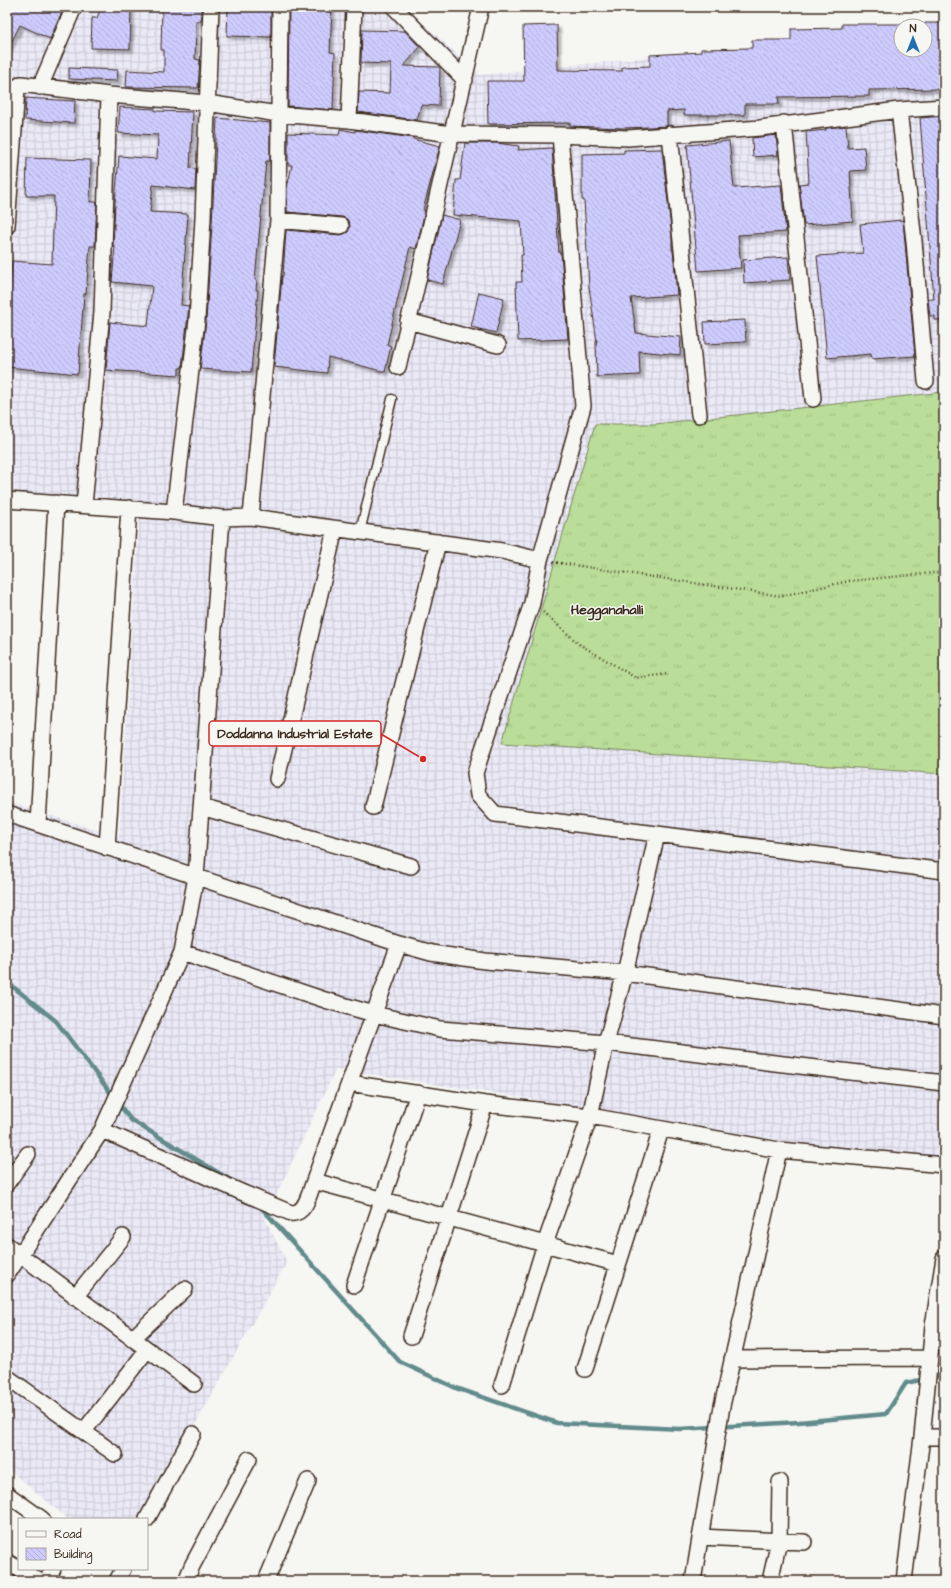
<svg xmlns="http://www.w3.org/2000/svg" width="951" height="1588" font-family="'Architects Daughter',sans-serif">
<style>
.industrial{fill:url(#industrial-grid)}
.grass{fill:url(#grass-tufts);stroke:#7a845c}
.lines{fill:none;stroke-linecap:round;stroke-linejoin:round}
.stream{stroke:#628b8c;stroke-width:4.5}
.building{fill:url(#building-back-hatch);stroke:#3b2a1e;filter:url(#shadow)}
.lane-casing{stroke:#3b2a1e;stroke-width:11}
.street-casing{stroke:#3b2a1e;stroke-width:18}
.path{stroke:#3b2a1e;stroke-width:2.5;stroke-dasharray:1 3;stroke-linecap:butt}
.lane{stroke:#f6f6f2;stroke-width:8}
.street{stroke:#f6f6f2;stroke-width:15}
.labels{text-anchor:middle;stroke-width:3;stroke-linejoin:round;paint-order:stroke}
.quarter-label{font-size:14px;font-weight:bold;fill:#3b2a1e;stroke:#f6f6f2}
.leader{fill:none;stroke:#d62828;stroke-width:1.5}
.callout-dot{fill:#d62828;stroke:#f6f6f2;stroke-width:1.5}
.callout{fill:#f6f6f2;stroke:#d62828;stroke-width:1.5}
.callout-label{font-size:13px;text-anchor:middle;font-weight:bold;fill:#3b2a1e}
</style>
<defs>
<pattern id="industrial-grid" width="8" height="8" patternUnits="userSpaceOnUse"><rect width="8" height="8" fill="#eae9f6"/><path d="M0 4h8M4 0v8" fill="none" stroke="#cac8d2"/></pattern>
<pattern id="grass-tufts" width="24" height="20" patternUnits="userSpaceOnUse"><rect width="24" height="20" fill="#bade99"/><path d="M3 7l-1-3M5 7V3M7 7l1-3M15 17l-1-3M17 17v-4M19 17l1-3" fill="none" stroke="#a1bf83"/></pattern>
<pattern id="building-back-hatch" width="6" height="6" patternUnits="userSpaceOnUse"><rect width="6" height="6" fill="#cecbfe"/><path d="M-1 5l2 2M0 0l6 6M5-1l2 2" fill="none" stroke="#b2aed9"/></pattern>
<filter id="shadow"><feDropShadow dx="3.5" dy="3.5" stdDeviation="1" flood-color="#0004"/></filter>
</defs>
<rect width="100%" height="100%" fill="#f6f6f2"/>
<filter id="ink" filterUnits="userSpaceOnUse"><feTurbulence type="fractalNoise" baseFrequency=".025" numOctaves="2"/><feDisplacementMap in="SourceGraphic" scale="8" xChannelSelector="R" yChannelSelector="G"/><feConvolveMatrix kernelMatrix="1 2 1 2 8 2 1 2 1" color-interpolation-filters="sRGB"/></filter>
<g filter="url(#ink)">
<path class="industrial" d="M 7,7 L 405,7 L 480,75 L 901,31 L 901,50 L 925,50 L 944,26 L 944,392 L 655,424 L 595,424 L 502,743 L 944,774 L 944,1168 L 603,1110 L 336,1069 L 265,1219 L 287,1262 L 142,1519 L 68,1519 L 7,1468 L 7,802 L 119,837 L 139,518 L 7,507 Z"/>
<path class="grass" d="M 944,392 L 944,774 L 502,743 L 595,424 L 655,424 Z"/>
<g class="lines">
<path class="stream" d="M 7,982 L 56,1021 L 131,1120 L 232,1181
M 259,1205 L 400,1362 L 456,1388 L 557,1423 L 680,1429 L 799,1422 L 886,1414 L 906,1383 L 944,1375"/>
</g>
<path class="building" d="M 7,7 L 64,7 L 50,39 L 20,25 L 7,51 Z
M 101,7 L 131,7 L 130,49 L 91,48 L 92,18 L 97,18 Z
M 162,7 L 202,7 L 201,21 L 196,21 L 195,59 L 200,60 L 198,88 L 126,87 L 127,70 L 164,72 L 164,50 L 161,50 Z
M 228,7 L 271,7 L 271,37 L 227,36 Z
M 289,7 L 332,7 L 330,52 L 335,53 L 333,110 L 288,106 Z
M 925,23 L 944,23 L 944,89 L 869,90 L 869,96 L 778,97 L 779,104 L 745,104 L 745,115 L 684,115 L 684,110 L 667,111 L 667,126 L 649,127 L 623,128 L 570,126 L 570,123 L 488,124 L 487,81 L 524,81 L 523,26 L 557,25 L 558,70 L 622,71 L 622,67 L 650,66 L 650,55 L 701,52 L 701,49 L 752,48 L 752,40 L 791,40 L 791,29 L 842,28 L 842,24 L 901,24 L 901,50 L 925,50 Z
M 362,30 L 405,31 L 420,47 L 404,66 L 440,67 L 439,106 L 421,105 L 417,120 L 358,112 L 359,92 L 390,93 L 391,64 L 361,63 Z
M 69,68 L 118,70 L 117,81 L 69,79 Z
M 26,98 L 75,101 L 74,123 L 25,120 Z
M 120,107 L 155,109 L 155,111 L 193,112 L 190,168 L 196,169 L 195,190 L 153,185 L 150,212 L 188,214 L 181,305 L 189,306 L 182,368 L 179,368 L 179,375 L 106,370 L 110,322 L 148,326 L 152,286 L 112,282 L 115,246 L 113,246 L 115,203 L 119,156 L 157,159 L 158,135 L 118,133 Z
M 944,116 L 944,320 L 935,320 L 935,316 L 930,316 L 928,299 L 934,299 L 920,118 Z
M 217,118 L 270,123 L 270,161 L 266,161 L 255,280 L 257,280 L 256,290 L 258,290 L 251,372 L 200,369 L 206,321 L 212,224 Z
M 846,126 L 848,148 L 864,147 L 866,170 L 850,171 L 853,221 L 804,225 L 799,184 L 809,183 L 806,132 L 826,130 L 826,128 Z
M 340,129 L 355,132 L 355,130 L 413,138 L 413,139 L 440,146 L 423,210 L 425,211 L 416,249 L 410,247 L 387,345 L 391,346 L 385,372 L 328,357 L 327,373 L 274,367 L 282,276 L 283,276 L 286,230 L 341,235 L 348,232 L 350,226 L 347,219 L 342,217 L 287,212 L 287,188 L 292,165 L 288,165 L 288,133 L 339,135 Z
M 776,135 L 778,155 L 753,157 L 752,138 Z
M 729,141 L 734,188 L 781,185 L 786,232 L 738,235 L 741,268 L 698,271 L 687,145 Z
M 465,143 L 496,143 L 519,146 L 518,150 L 552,148 L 559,253 L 561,253 L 568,339 L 518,341 L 516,282 L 522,282 L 521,255 L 523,255 L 521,221 L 453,215 L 456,180 L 460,180 Z
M 662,149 L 672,238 L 672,250 L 673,250 L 677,295 L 631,298 L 636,333 L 681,337 L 680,355 L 639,351 L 640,375 L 597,377 L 596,342 L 597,342 L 589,287 L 584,200 L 582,200 L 582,154 L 624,153 L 624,150 Z
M 27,158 L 91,160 L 90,202 L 97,202 L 95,246 L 90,246 L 86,294 L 84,294 L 78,374 L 7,367 L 11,303 L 9,303 L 12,261 L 52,264 L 54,196 L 26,196 Z
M 442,215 L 460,220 L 443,284 L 427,280 Z
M 903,220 L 915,356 L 872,359 L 871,354 L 827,358 L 817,256 L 863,253 L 860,224 Z
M 788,257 L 790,280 L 744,283 L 743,260 Z
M 479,292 L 504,298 L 496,333 L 471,327 Z
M 745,320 L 746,342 L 705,344 L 704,322 Z"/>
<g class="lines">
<g class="lane-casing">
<path id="lane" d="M 360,532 L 392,399"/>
</g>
<g class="street-casing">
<path id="street" d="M 394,7 L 465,80
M 7,85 L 17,89 L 21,84 L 109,95 L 207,103 L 278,114 L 349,120 L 451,134 L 560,135 L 628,138 L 760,128 L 899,110 L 944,107
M 40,87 L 74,7
M 899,110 L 914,241 L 926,381
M 349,120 L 354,8
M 784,123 L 813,399
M 670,134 L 699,415
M 278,220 L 341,226
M 7,226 L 17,89
M 408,321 L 498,345
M 398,367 L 481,7
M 7,500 L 174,512 L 222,518 L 251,517 L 502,551 L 540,560 L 532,603 L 475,773 L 478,795 L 495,814 L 657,834 L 944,871
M 84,505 L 102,312 L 109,95
M 174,512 L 197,320 L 203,218 L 211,7
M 251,517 L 278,220 L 280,7
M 540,560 L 583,406 L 560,135
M 277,779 L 335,529
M 201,807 L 411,866
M 373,807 L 438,542
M 7,814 L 399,944 L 431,953 L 485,961 L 625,973 L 944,1016
M 38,824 L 56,503
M 107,848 L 129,508
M 182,952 L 325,1000 L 374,1014 L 440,1029 L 606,1043 L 944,1083
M 349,1083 L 485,1104 L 590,1116 L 779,1150 L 944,1165
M 102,1130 L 241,1192 L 291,1213 C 306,1215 310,1191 314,1181 L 399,944
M 314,1181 L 618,1264
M 7,1183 L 28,1154
M 7,1245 L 194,1384
M 7,1275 L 102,1130 L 182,952 L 196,877 L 222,518
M 354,1285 L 418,1093
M 75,1297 L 123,1237
M 411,1336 L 485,1104
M 132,1339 L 185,1289
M 732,1359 L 930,1358
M 585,1369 L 661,1130
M 7,1377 L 115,1454
M 502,1385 L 545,1244 L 590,1116 L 606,1043 L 625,973 L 657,834
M 84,1431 L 147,1350
M 922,1437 L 944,1437
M 7,1494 L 42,1519
M 147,1519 L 193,1434
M 700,1537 L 804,1542
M 7,1562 L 39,1581
M 47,1581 L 53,1569
M 117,1581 L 123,1569
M 186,1581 L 192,1566 L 249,1459
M 266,1581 L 308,1481
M 693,1581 L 722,1406 L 779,1150
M 770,1581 L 779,1541 L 780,1482
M 904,1581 L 922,1437 L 933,1326 L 944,1258"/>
</g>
<path class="path" d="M 553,562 L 781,596 L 849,581 L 944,572
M 543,612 L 579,644 L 636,678 L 668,674"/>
<use href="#lane" class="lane"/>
<use href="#street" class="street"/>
</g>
</g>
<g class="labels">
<g class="quarter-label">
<text x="607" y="614">Hegganahalli</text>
</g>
</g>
<path class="leader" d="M423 759L381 734"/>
<circle class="callout-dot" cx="423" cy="759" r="4"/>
<rect class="callout" x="209" y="721" width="172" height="25" rx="4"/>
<g class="callout-label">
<text x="295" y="738">Doddanna Industrial Estate</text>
</g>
<rect width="951" height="1588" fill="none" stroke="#f6f6f2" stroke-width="24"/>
<rect x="12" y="12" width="927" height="1564" fill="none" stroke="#3b2a1e" stroke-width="1.5" filter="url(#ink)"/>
<rect x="18" y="1518" width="130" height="52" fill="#f6f6f2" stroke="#aba49d"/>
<rect x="26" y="1531" width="20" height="6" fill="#f6f6f2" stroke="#aba49d"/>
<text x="54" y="1538" font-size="12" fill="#3b2a1e">Road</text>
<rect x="26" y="1548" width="20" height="12" fill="url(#building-back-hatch)" stroke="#aba49d"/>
<text x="54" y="1558" font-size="12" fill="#3b2a1e">Building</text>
<g transform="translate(913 38)"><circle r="19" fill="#f6f6f2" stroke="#aba49d"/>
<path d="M0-3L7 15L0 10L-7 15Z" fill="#1f6fb2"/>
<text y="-6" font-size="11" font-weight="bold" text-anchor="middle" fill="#3b2a1e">N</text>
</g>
</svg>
